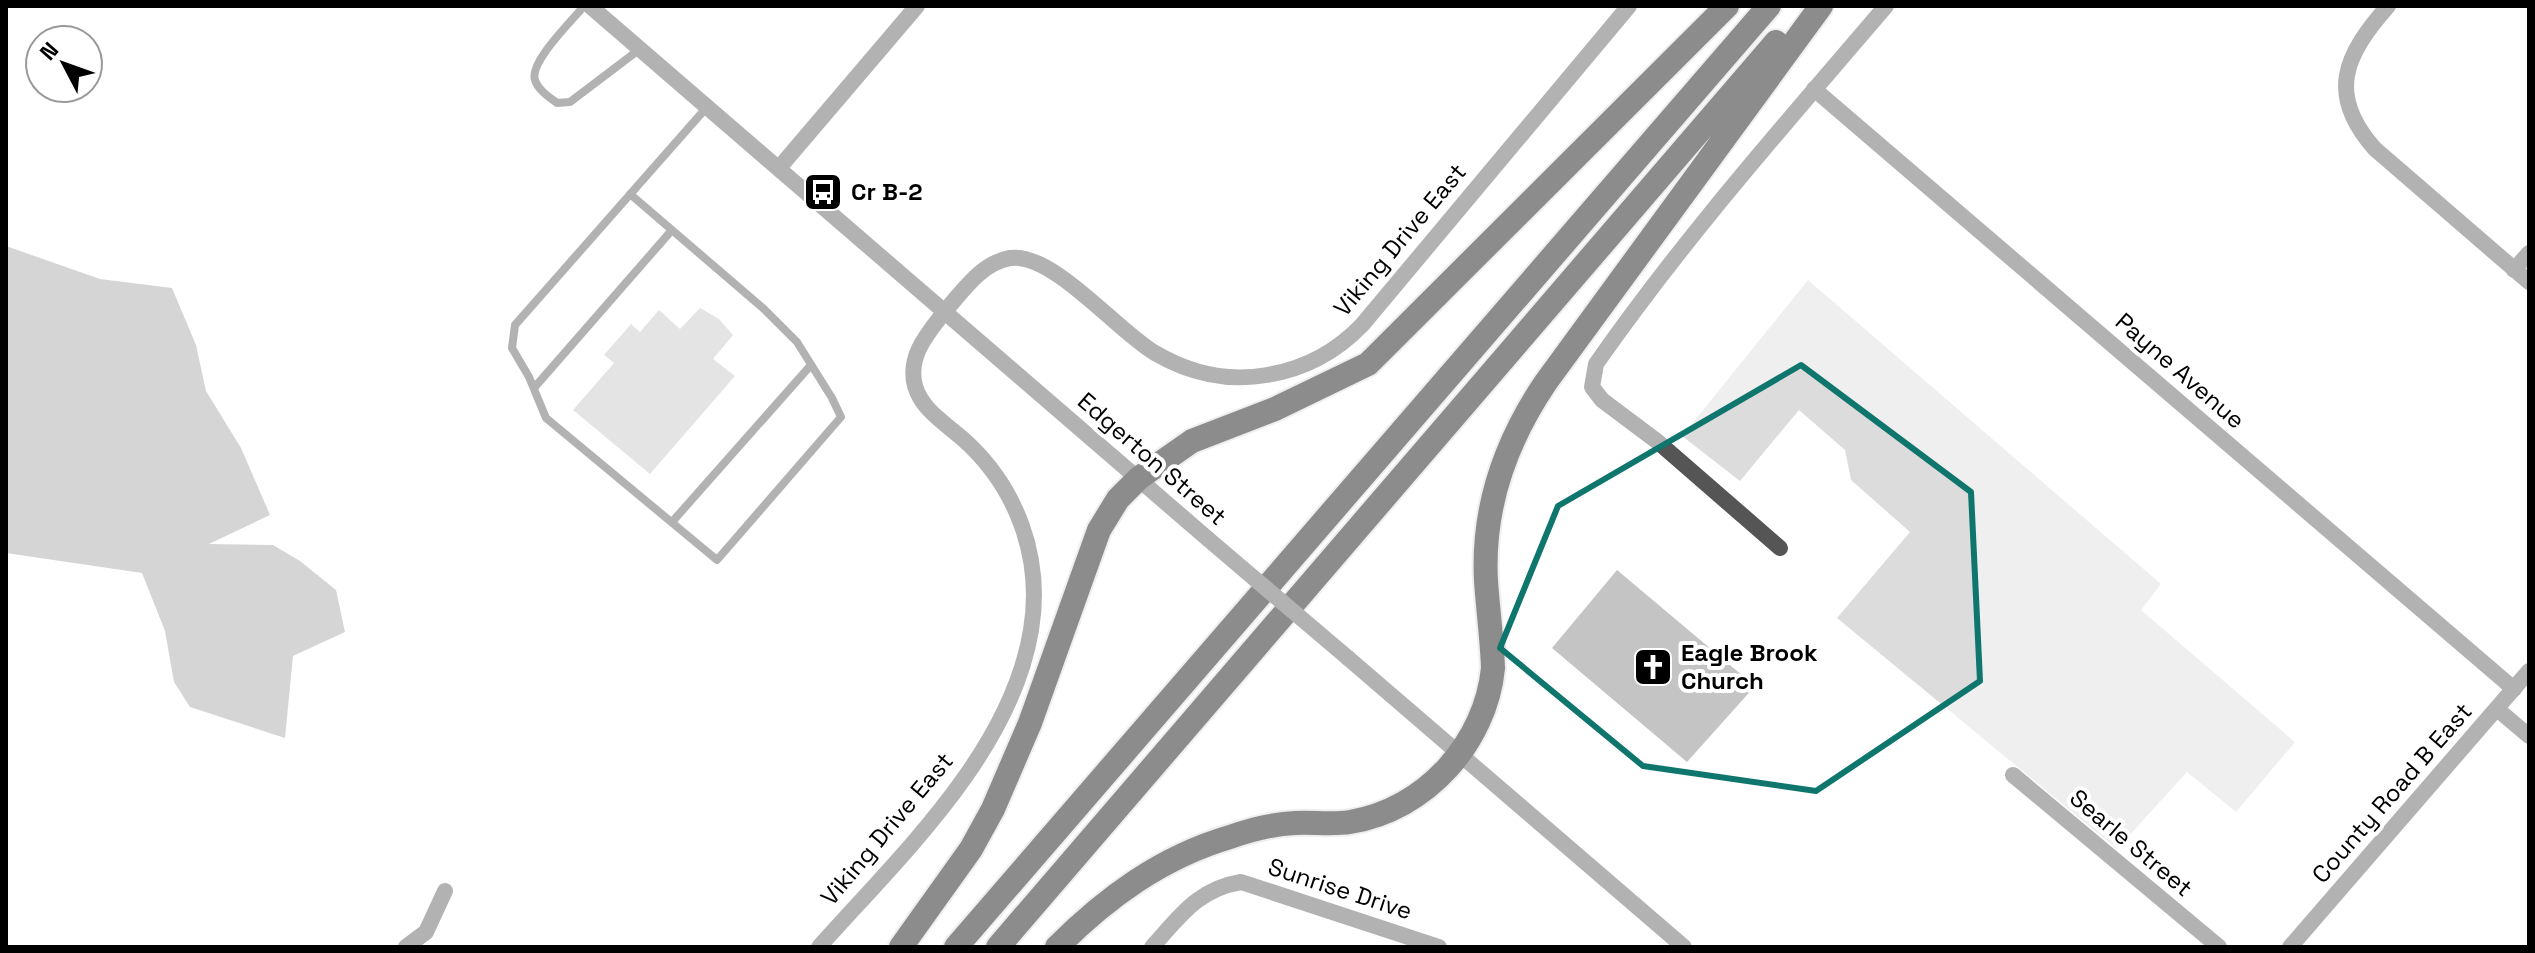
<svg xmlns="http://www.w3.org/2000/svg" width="2535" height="953" font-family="'Space Grotesk',sans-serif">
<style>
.green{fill:#dcdcdc}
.water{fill:#a3a3a3}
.building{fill:#c4c4c4}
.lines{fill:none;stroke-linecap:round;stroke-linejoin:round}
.motorway-casing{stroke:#dbdbdb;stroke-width:28}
.service{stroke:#555;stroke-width:8}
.minor{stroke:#555;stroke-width:16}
.tertiary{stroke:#555;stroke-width:16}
.motorway{stroke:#000;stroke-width:24}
.tertiary-bridge{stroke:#555;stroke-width:16}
.marked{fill:none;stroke:#0f766e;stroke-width:6;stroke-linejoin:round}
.labels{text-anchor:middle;stroke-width:8;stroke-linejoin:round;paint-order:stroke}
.poi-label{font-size:24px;font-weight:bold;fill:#000;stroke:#fff;text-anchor:start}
.street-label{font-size:24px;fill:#000;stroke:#fff}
</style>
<rect width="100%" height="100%" fill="#fff"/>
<path class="green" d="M 1808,280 L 2161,584 L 2141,610 L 2295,742 L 2236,812 L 2187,772 L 2117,849 L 1837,618 L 1910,532 L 1851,480 L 1845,450 L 1799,410 L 1740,481 L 1682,436 Z"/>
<path class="water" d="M 6,246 L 100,279 L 172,288 L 196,345 L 206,391 L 241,448 L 270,515 L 209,544 L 273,545 L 300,561 L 336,590 L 345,632 L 293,656 L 285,738 L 190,707 L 174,682 L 165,631 L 142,573 L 6,553 Z"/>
<path class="building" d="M 700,308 L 719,319 L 733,335 L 713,359 L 735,376 L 650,474 L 573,410 L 614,363 L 604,355 L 631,324 L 640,332 L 659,310 L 680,329 Z
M 1617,570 L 1755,686 L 1687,762 L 1552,648 Z"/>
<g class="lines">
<g class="motorway-casing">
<path id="motorway" d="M 901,947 L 971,849 L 993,809 L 1030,723 L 1099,530 L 1118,499 L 1139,478 L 1192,441 L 1275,409 L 1368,364 L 1727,6
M 956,947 L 1769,6
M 998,947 L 1776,42
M 1057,947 C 1107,897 1162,857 1230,837 C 1250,830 1274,824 1295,823 C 1314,822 1332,825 1350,822 C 1426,810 1486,742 1493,668 C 1492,639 1488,610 1486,581 C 1482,508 1506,441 1546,382 L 1821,6"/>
</g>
<path class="service" d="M 584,6 C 572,21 529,62 535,80 C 538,90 549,97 557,103 L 570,102 L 640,49
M 630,194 L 764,309 L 797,342 L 832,398 L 841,417 L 717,560 L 546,418 L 529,377 L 512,348 L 515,325 L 707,107
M 534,388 L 672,230
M 672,522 L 811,365"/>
<path class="minor" d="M 2388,6 C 2345,55 2326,94 2375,149 L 2529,282
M 1814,89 L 2514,689
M 2514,270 L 2529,253
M 945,311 C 963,291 981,263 1010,258 C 1053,252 1117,331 1155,353 C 1189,373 1228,382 1267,375 C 1304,369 1336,352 1362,325 L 1629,6
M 1780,548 L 1658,442 L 1602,400 L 1592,387 L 1596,364 C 1684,238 1786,123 1886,6
M 2497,709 L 2529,736
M 2013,775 L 2219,947
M 406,947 L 426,932 L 445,891
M 1152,947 C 1180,916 1198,889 1241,882 L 1439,947"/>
<path class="tertiary" d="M 590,6 L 1208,539
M 779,168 L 917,6
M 1348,658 L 1684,947
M 819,947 C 899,857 1011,753 1031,630 C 1043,558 1017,487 963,439 C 945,423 922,410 915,386 C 907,356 928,333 945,311
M 2290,947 L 2529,671"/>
<use href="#motorway" class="motorway"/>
<path class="tertiary-bridge" d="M 1208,539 L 1348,658"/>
</g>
<path d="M0 0H2535V953H0ZM 1801,365 L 1971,492 L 1980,681 L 1816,791 L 1643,766 L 1500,648 L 1558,506 Z" fill="#fff" fill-opacity=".55" fill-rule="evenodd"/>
<path class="marked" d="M 1801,365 L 1971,492 L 1980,681 L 1816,791 L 1643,766 L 1500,648 L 1558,506 Z"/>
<defs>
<g id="bus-square" transform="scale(2)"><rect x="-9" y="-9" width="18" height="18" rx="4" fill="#000" stroke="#fff"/><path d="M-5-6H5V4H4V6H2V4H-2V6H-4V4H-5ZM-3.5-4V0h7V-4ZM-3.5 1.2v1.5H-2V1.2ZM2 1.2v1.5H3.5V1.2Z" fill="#fff"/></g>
<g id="church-square" transform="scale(2)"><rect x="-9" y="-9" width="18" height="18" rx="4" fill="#000" stroke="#fff"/><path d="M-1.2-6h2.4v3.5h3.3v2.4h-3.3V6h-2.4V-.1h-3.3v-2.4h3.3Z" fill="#fff"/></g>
</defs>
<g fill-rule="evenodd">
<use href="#bus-square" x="823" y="192"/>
<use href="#church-square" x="1653" y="667"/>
</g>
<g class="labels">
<g class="poi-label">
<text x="851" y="200">Cr B-2</text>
<text x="1681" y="661">Eagle Brook<tspan x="1681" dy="28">Church</tspan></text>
</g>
<g class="street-label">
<text transform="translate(1400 240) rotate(-50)" y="8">Viking Drive East</text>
<text transform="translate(2180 371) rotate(41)" y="8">Payne Avenue</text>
<text transform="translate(1152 459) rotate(41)" y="8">Edgerton Street</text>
<text transform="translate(2392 793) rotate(-49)" y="8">County Road B East</text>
<text transform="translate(887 829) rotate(-50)" y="8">Viking Drive East</text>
<text transform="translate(2131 843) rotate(40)" y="8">Searle Street</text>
<text transform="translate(1340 889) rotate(18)" y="8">Sunrise Drive</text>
</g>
</g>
<rect width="2535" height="953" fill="none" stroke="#000000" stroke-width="16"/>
<g transform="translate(64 64) rotate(311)"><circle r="38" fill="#ffffff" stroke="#999999" stroke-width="2"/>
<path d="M0-6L14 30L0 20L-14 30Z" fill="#000000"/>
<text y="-12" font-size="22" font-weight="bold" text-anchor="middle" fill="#000000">N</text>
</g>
</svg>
